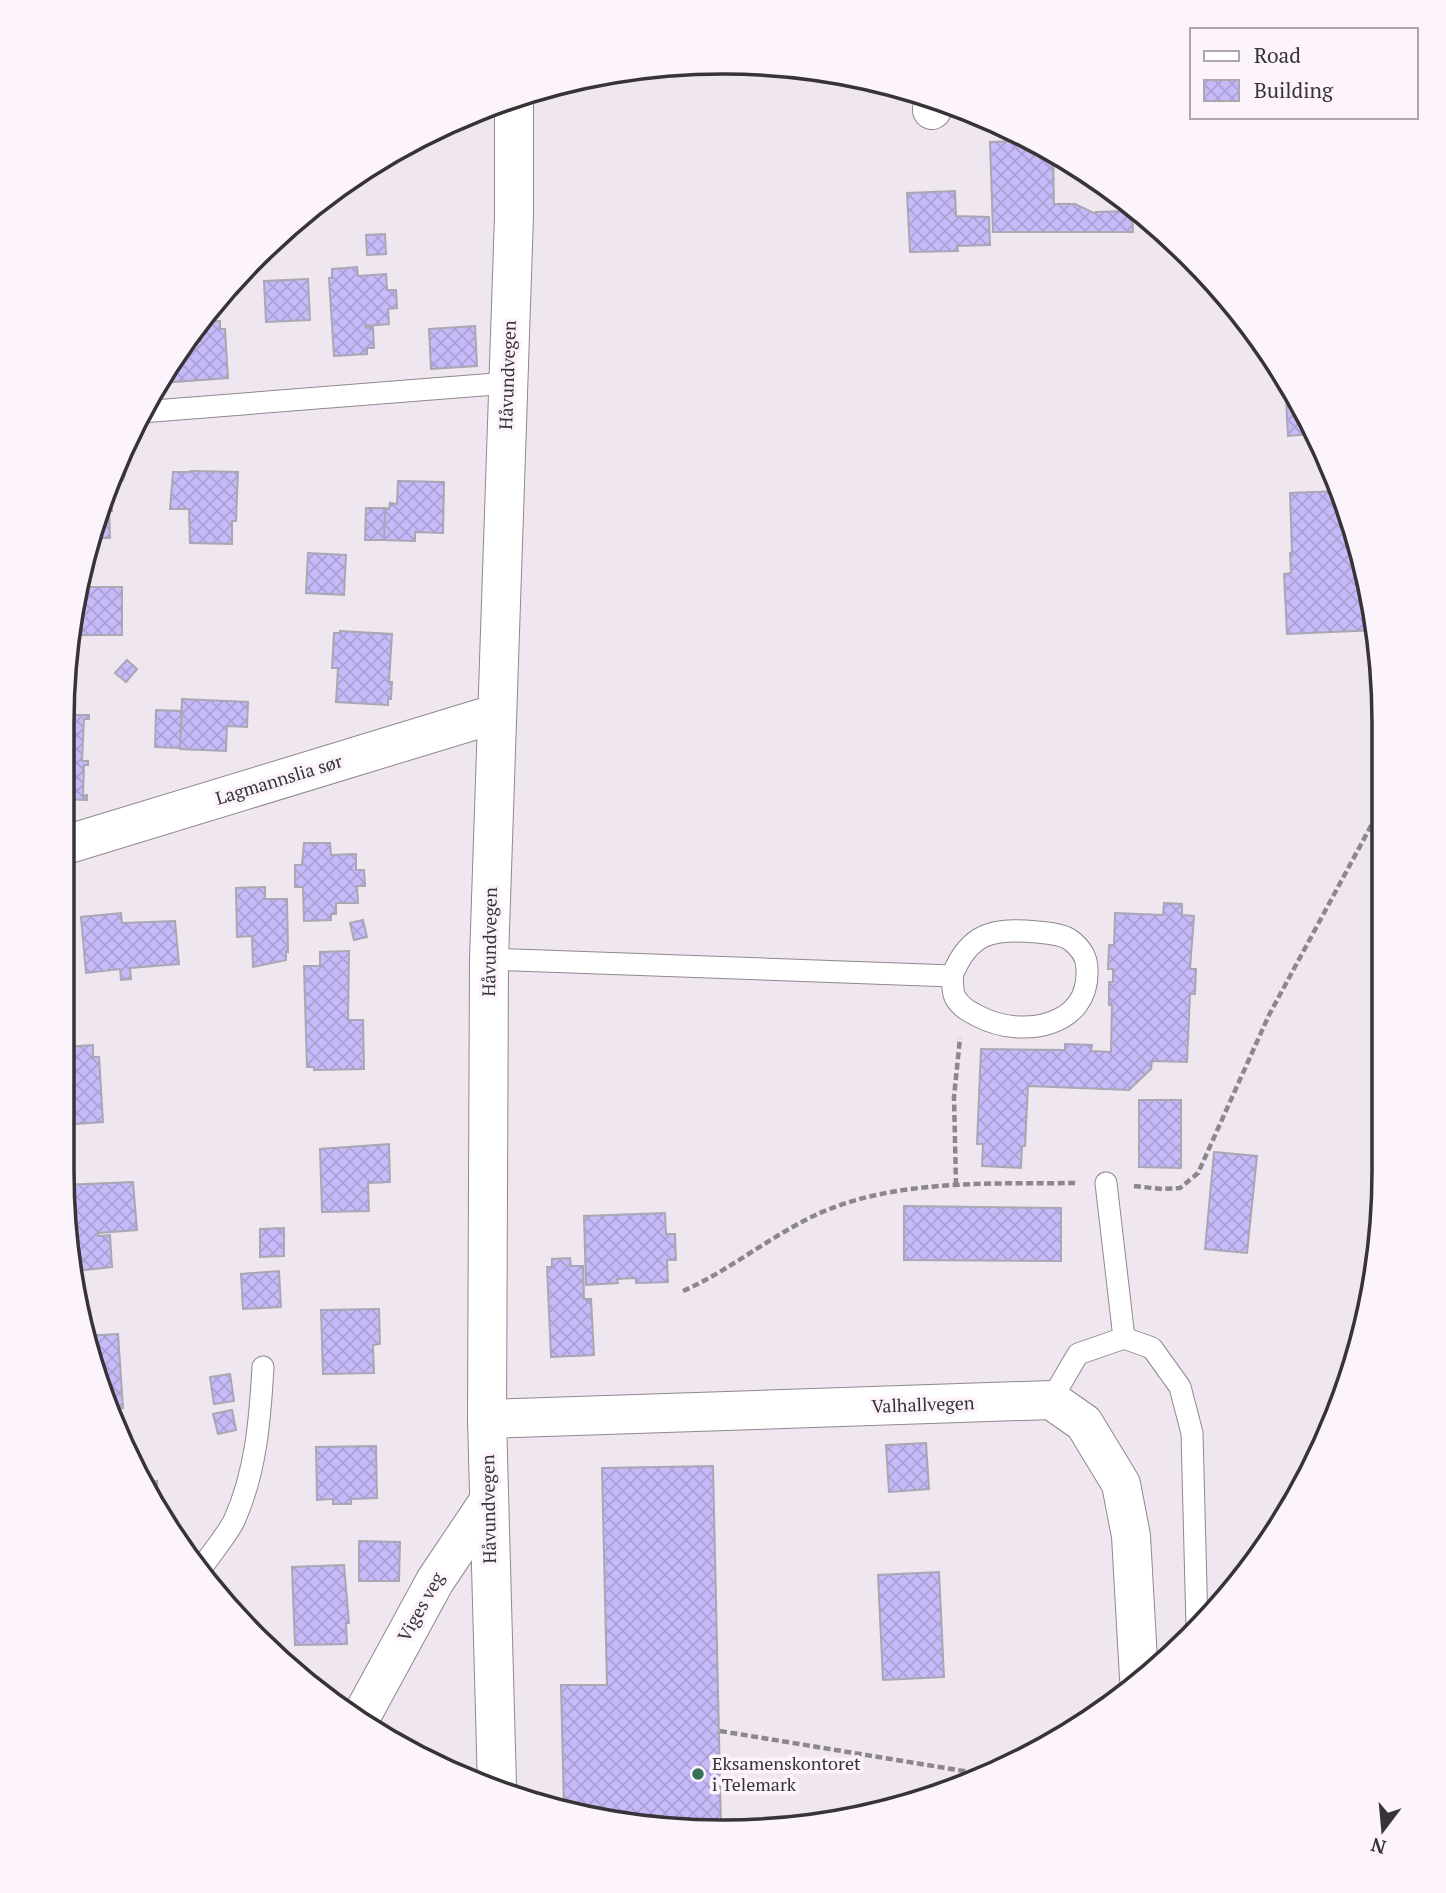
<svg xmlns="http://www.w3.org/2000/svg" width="1446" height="1893" font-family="'PT Serif',serif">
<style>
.building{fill:url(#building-cross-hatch);stroke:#a9a7b2;stroke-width:2}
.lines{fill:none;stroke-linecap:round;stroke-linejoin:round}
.service-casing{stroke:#908891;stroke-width:23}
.minor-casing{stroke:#908891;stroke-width:40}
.tertiary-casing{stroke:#908891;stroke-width:40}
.path{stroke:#8d878d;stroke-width:4.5;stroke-dasharray:7 3.5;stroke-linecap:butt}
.service{stroke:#fff;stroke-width:21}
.minor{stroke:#fff;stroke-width:38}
.tertiary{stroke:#fff;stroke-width:38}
.poi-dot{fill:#377059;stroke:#fcf3fc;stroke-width:2.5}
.labels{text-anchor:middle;stroke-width:7;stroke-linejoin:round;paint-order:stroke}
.street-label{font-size:18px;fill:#373337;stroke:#fcf3fc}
.poi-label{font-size:18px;fill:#373337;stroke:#fcf3fc;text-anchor:start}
.rim{fill:none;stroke:#373337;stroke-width:3.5}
</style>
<defs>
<pattern id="building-cross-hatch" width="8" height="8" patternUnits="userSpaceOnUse" patternTransform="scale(1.75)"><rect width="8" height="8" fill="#c6baf9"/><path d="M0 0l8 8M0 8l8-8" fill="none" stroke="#aba0d6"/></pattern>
</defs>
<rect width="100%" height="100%" fill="#efe6ef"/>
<path class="building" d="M 1030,141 L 1053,152 L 1054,204 L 1075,204 L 1096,214 L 1096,212 L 1132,211 L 1133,232 L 993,232 L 990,142 Z
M 955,191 L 956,216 L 989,217 L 990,245 L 957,246 L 958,251 L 910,252 L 907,193 Z
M 385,234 L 386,254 L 367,255 L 366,235 Z
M 357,267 L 358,276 L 386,274 L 387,290 L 396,290 L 397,308 L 388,309 L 389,324 L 365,326 L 366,328 L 373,327 L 374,348 L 367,348 L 367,354 L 334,356 L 329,278 L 332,278 L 332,269 Z
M 308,279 L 310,320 L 266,322 L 264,281 Z
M 220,321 L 220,329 L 225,329 L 228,378 L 159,383 L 197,322 Z
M 475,326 L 477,366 L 431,369 L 429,329 Z
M 1285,379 L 1312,434 L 1288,436 Z
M 117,463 L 123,466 L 125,475 L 123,480 L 111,488 L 112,511 L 109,511 L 110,538 L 89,538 Z
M 191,471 L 238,472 L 236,521 L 232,521 L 232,544 L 190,543 L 189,509 L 170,509 L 173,472 L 191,472 Z
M 398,481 L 444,482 L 443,533 L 415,532 L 415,541 L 384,540 L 385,508 L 389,509 L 390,503 L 397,504 Z
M 1340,491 L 1349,510 L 1377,630 L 1287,634 L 1284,574 L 1291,573 L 1290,553 L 1292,553 L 1290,493 Z
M 366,508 L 385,508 L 384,540 L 365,540 Z
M 308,553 L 346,555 L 344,595 L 306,593 Z
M 78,587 L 122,587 L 122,635 L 70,635 Z
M 340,631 L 392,634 L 389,682 L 392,682 L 391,699 L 388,699 L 388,705 L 336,702 L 338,668 L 332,668 L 334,633 L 340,633 Z
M 127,660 L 137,669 L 126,682 L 115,673 Z
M 182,699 L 248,702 L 247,727 L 227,726 L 226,751 L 180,749 Z
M 156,710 L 182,711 L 180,748 L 155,747 Z
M 63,715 L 89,715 L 89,719 L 84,719 L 82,761 L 88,761 L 88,765 L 84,765 L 83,796 L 87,795 L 87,800 L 62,799 Z
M 304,843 L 330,843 L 331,855 L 356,854 L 356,870 L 364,870 L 365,886 L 357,886 L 358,903 L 336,903 L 336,914 L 331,914 L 331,920 L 304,921 L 303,887 L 295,887 L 295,865 L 302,865 Z
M 265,887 L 265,899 L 287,899 L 288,952 L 286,951 L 286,960 L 253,967 L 252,936 L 237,937 L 236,888 Z
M 1164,903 L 1182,904 L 1182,915 L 1194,916 L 1190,969 L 1196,969 L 1195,994 L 1190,994 L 1187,1062 L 1152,1061 L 1151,1069 L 1129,1090 L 1028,1086 L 1025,1146 L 1022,1146 L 1021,1168 L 982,1166 L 983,1144 L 977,1144 L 981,1049 L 1065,1050 L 1065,1044 L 1092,1045 L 1091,1051 L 1111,1052 L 1112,1005 L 1109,1005 L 1109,982 L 1113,982 L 1113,969 L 1108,969 L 1109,945 L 1114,945 L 1115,913 L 1163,915 Z
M 121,913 L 122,923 L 175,921 L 179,964 L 130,968 L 131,979 L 121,980 L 120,969 L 86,973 L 81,917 Z
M 363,920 L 367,937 L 354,940 L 350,923 Z
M 349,951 L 348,1020 L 363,1020 L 364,1069 L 314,1070 L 314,1067 L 307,1067 L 304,966 L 320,966 L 320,952 Z
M 93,1045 L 93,1057 L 99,1057 L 103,1122 L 61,1125 L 62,1059 L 66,1059 L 65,1047 Z
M 1139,1100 L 1181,1100 L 1181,1168 L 1139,1167 Z
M 389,1144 L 390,1182 L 368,1183 L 369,1211 L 322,1212 L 320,1149 Z
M 1214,1152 L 1257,1156 L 1247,1253 L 1205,1249 Z
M 133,1182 L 137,1230 L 98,1233 L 98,1236 L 110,1235 L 112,1267 L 75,1271 L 63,1185 Z
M 904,1206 L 1061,1208 L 1061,1261 L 904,1260 Z
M 665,1213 L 666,1234 L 675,1234 L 676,1260 L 667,1260 L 668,1282 L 636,1283 L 636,1278 L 617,1279 L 618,1283 L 586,1285 L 584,1216 Z
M 284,1228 L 284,1256 L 260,1257 L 260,1229 Z
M 570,1258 L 571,1266 L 583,1266 L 584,1299 L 591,1299 L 594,1355 L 551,1357 L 547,1267 L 552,1267 L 552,1259 Z
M 279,1271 L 281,1307 L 243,1309 L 241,1274 Z
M 379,1309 L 380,1344 L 373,1345 L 374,1373 L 323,1374 L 321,1310 Z
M 118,1334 L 123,1408 L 112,1409 L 83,1336 Z
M 230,1374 L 234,1401 L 214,1404 L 210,1377 Z
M 232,1410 L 236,1430 L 218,1434 L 213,1414 Z
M 926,1443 L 929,1489 L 889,1492 L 886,1445 Z
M 376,1446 L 377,1498 L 351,1499 L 351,1504 L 333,1504 L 333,1499 L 317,1500 L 316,1447 Z
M 713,1466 L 721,1827 L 594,1819 L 564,1809 L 561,1685 L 607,1685 L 602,1468 Z
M 157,1481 L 159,1512 L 150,1501 L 142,1483 Z
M 359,1541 L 400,1542 L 399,1581 L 359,1581 Z
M 344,1565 L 349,1623 L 346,1623 L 347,1644 L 295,1645 L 292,1567 Z
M 939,1572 L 944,1677 L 883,1680 L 878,1575 Z"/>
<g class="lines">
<g class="service-casing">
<path id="service" d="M 141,412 L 508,383
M 489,959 L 952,976 C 953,982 952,991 955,997 C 960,1007 970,1012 980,1017 C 1021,1038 1090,1028 1087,969 C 1087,956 1079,946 1069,939 C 1061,934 1047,933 1037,932 C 994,928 969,932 952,976
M 1106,1183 L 1124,1338
M 1051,1400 L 1078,1354 L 1124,1338 L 1152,1348 L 1180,1387 L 1192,1433 L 1197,1627
M 203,1566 C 213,1551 226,1536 234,1521 C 256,1472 260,1420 263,1367"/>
</g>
<g class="minor-casing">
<path id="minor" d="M 932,110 L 933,99
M 62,846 L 495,714
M 487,1419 L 1051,1400 L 1084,1423 L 1121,1484 L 1131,1536 L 1139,1678
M 361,1717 L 435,1581 L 488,1502"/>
</g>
<g class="tertiary-casing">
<path id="tertiary" d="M 497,1786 L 487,1419 L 489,959 L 514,216 L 514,98"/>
</g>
<path class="path" d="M 956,1185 L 954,1097 L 960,1038
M 1134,1186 L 1162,1189 L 1180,1188 L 1198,1173 L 1269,1015 L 1379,811
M 683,1291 C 733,1269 776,1231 827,1210 C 903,1179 996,1184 1076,1183
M 720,1731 L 982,1774"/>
<use href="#service" class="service"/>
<use href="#minor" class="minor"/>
<use href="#tertiary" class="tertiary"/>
</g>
<circle class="poi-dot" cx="698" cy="1774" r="7"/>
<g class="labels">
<g class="street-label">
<text transform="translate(508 375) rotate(-88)" y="6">Håvundvegen</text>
<text transform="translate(279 780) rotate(-17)" y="6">Lagmannslia sør</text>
<text transform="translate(490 942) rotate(-89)" y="6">Håvundvegen</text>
<text transform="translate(923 1405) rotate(-2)" y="6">Valhallvegen</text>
<text transform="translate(489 1509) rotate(-91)" y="6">Håvundvegen</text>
<text transform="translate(421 1607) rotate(-61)" y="6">Viges veg</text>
</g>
<g class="poi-label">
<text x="712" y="1770">Eksamenskontoret<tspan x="712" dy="21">i Telemark</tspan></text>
</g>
</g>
<path d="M0 0H1446V1893H0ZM723 74H723A649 649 0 0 1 1372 723V1171A649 649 0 0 1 723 1820H723A649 649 0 0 1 74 1171V723A649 649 0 0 1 723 74Z" fill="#fcf3fc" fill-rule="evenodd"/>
<path class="rim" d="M723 74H723A649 649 0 0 1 1372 723V1171A649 649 0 0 1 723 1820H723A649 649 0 0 1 74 1171V723A649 649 0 0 1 723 74Z"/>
<rect x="1190" y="28" width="228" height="91" fill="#fcf3fc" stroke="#ada6ad" stroke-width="2"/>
<rect x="1204" y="51" width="35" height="10" fill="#ffffff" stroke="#ada6ad" stroke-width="2"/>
<text x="1254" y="63" font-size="21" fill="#373337">Road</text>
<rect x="1204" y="80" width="35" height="21" fill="url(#building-cross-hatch)" stroke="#ada6ad" stroke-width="2"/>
<text x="1254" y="98" font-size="21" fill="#373337">Building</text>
<g transform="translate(1383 1830) rotate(196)" stroke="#fcf3fc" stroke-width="5" paint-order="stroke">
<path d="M0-5L12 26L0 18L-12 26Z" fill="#373337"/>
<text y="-10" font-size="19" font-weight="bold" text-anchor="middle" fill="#373337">N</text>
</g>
</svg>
